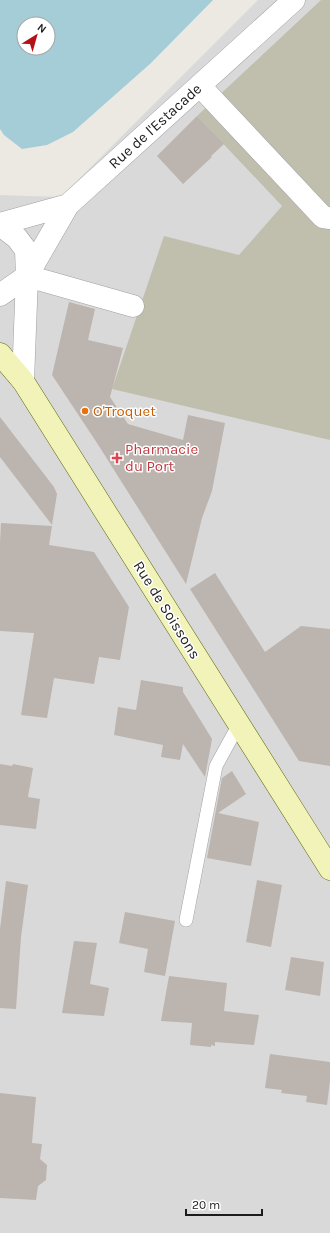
<svg xmlns="http://www.w3.org/2000/svg" width="330" height="1233" font-family="Karla,sans-serif">
<style>
.residential{fill:#dad9d9}
.construction{fill:#c0bfae}
.water{fill:#a5cdd7;fill-rule:evenodd}
.building{fill:#bcb4af}
.lines{fill:none;stroke-linecap:round;stroke-linejoin:round}
.service-casing{stroke:#a0a0a0;stroke-width:14}
.minor-casing{stroke:#a0a0a0;stroke-width:23}
.secondary-casing{stroke:#60680d;stroke-width:23}
.service{stroke:#fff;stroke-width:13}
.minor{stroke:#fff;stroke-width:22}
.secondary{stroke:#f2f3b9;stroke-width:22}
.food-dot{fill:#e8710a;stroke:#fff;stroke-width:1.5}
.health-dot{fill:#e0444e;stroke:#fff;stroke-width:1.5}
.labels{text-anchor:middle;stroke-width:3;stroke-linejoin:round;paint-order:stroke}
.street-label{font-size:15px;fill:#1c1c1c;stroke:#fff}
.food-label{font-size:15px;fill:#c56008;stroke:#fff;text-anchor:start}
.health-label{font-size:15px;fill:#be3a42;stroke:#fff;text-anchor:start}
</style>
<rect width="100%" height="100%" fill="#ece9e2"/>
<path class="residential" d="M 258,0 L 330,0 L 330,1233 L 0,1233 L 0,195 L 61,197 Z"/>
<path class="construction" d="M 321,0 L 330,0 L 330,440 L 112,389 L 164,236 L 239,255 L 282,206 L 197,116 Z"/>
<path class="water" d="M 0,0 L 213,0 L 151,63 L 73,132 L 47,145 L 22,149 L 4,135 L 0,129 ZM 24,24 L 48,24 L 48,48 L 24,48 Z"/>
<path class="building" d="M 197,116 L 224,144 L 211,156 L 212,157 L 183,184 L 157,156 Z
M 69,302 L 95,309 L 88,340 L 123,348 L 110,397 L 128,424 L 183,440 L 188,415 L 225,423 L 212,491 L 202,518 L 186,584 L 97,443 L 52,375 Z
M 0,417 L 54,487 L 57,494 L 52,525 L 0,457 Z
M 1,523 L 52,526 L 49,545 L 94,552 L 129,607 L 120,660 L 99,657 L 94,684 L 54,678 L 47,718 L 21,715 L 34,633 L 0,631 L 0,543 Z
M 215,573 L 265,652 L 301,626 L 330,629 L 330,766 L 299,761 L 190,589 Z
M 141,680 L 183,687 L 183,692 L 212,739 L 205,777 L 183,744 L 180,760 L 161,757 L 163,745 L 114,735 L 118,707 L 136,710 Z
M 0,764 L 12,766 L 13,764 L 33,768 L 28,797 L 40,799 L 36,829 L 0,825 Z
M 232,771 L 246,794 L 218,813 L 259,822 L 251,866 L 207,858 L 222,778 Z
M 257,880 L 282,885 L 271,947 L 246,942 Z
M 6,881 L 28,885 L 21,937 L 16,1009 L 0,1008 L 0,929 Z
M 125,912 L 175,921 L 165,976 L 144,972 L 148,949 L 119,943 Z
M 74,941 L 97,943 L 90,984 L 109,988 L 104,1016 L 62,1013 Z
M 291,957 L 324,962 L 320,996 L 285,990 Z
M 169,976 L 227,983 L 224,1011 L 259,1015 L 254,1045 L 215,1042 L 215,1046 L 211,1045 L 211,1047 L 190,1045 L 192,1023 L 161,1021 Z
M 270,1054 L 330,1062 L 330,1081 L 327,1105 L 306,1102 L 307,1096 L 281,1093 L 282,1090 L 265,1088 Z
M 0,1093 L 36,1097 L 32,1143 L 42,1144 L 40,1159 L 47,1165 L 46,1180 L 38,1186 L 36,1200 L 0,1198 Z"/>
<g class="lines">
<g class="service-casing">
<path id="service" d="M 186,920 L 216,766 L 239,724"/>
</g>
<g class="minor-casing">
<path id="minor" d="M 200,86 L 323,217 L 330,218
M 0,224 L 68,205 L 294,0
M 0,225 L 17,238 L 26,250 L 27,276 L 23,381
M 27,276 L 133,306
M 0,295 L 27,276 L 68,205"/>
</g>
<g class="secondary-casing">
<path id="secondary" d="M 0,354 L 23,381 L 330,869"/>
</g>
<use href="#service" class="service"/>
<use href="#minor" class="minor"/>
<use href="#secondary" class="secondary"/>
</g>
<circle class="food-dot" cx="85" cy="411" r="4"/>
<path class="health-dot" d="M115 452h4v4h4v4h-4v4h-4v-4h-4v-4h4z"/>
<g class="labels">
<g class="street-label">
<text transform="translate(155 126) rotate(-42)" y="5">Rue de l'Estacade</text>
<text transform="translate(167 610) rotate(58)" y="5">Rue de Soissons</text>
</g>
<g class="food-label">
<text x="93" y="416">O'Troquet</text>
</g>
<g class="health-label">
<text x="125" y="454">Pharmacie<tspan x="125" dy="17">du Port</tspan></text>
</g>
</g>
<g transform="translate(36 36) rotate(37)"><circle r="19" fill="#ffffff" stroke="#a4a4a4"/>
<path d="M0-3L7 15L0 10L-7 15Z" fill="#b71014"/>
<text y="-6" font-size="11" font-weight="bold" text-anchor="middle" fill="#1c1c1c">N</text>
</g>
<path d="M186 1209v6h76v-6" fill="none" stroke="#1c1c1c" stroke-width="2"/>
<text x="192" y="1209" font-size="12" fill="#1c1c1c" stroke="#ffffff" stroke-width="3" paint-order="stroke">20 m</text>
</svg>
